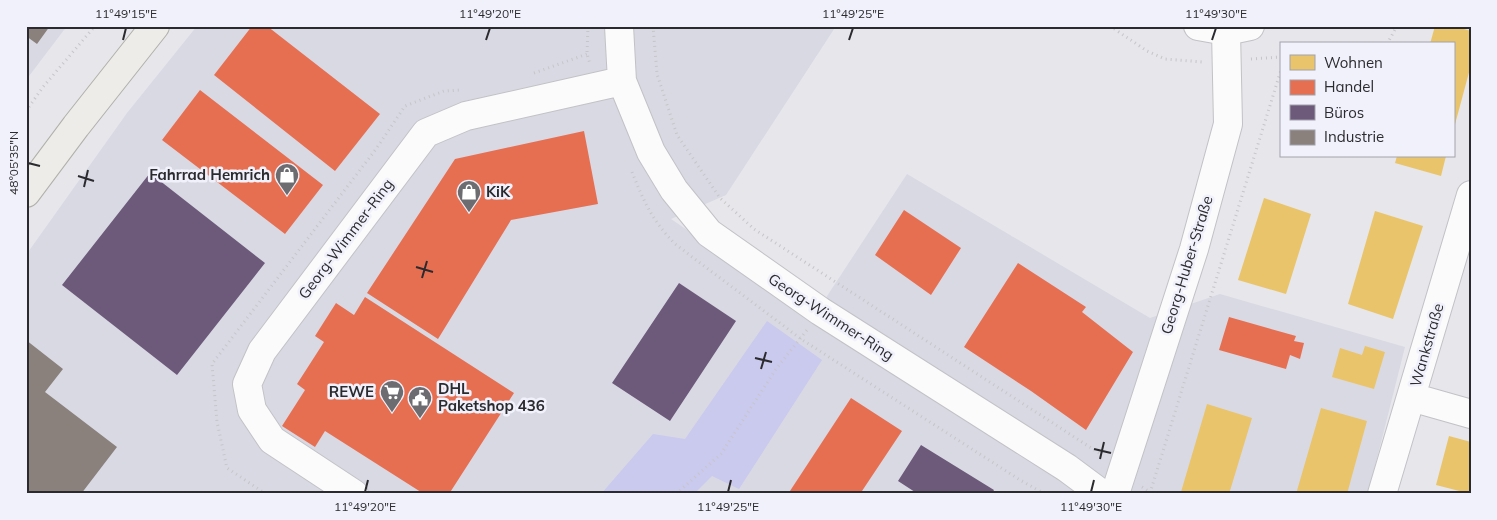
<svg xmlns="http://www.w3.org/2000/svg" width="1497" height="520" font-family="Mulish,sans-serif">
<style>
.built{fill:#d9d9e4}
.green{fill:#cac9ee}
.homes{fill:#e9c46a}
.shops{fill:#e76f51}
.offices{fill:#6d597a}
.industry{fill:#8a817c}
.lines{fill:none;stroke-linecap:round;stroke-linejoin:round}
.minor-casing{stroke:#c2c2c6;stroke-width:30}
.major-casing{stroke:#b1b0aa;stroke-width:30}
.path{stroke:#c6c6c8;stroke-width:3;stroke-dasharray:1 4;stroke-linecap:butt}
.minor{stroke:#fbfbfc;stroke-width:28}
.major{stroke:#edece8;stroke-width:28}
.ticks{fill:none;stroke:#2b2b2f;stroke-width:2}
.labels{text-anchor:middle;stroke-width:5;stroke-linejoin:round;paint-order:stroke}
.poi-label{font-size:15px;font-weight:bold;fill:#2b2b2f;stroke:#f1f1fc;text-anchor:end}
.street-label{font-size:15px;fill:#2b2b2f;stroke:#f1f1fc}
.neatline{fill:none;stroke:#2b2b2f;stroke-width:2}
.ticks-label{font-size:12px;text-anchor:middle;fill:#2b2b2f}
</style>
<rect width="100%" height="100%" fill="#e6e6eb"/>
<path class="built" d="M 26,26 L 67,26 L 26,80 Z
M 197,26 L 836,26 L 726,195 L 671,219 L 814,316 L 907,174 L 1150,318 L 1220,294 L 1405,347 L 1368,494 L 26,494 L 26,255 L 127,113 Z"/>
<path class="green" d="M 767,321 L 822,360 L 739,489 L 712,476 L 694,494 L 601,494 L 653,434 L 685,439 Z"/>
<path class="homes" d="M 1435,26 L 1454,26 L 1471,31 L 1471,65 L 1454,128 L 1453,44 L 1430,44 Z
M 1397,156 L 1446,156 L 1441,176 L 1395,163 Z
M 1264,198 L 1311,214 L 1286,294 L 1238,280 Z
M 1375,211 L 1423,226 L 1393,319 L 1348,304 Z
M 1365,346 L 1385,352 L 1374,389 L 1332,377 L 1340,348 L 1362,355 Z
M 1207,404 L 1252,418 L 1229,494 L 1186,494 L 1181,492 Z
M 1321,408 L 1367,421 L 1347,494 L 1296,494 Z
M 1449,436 L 1471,442 L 1471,494 L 1436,485 Z"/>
<path class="shops" d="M 252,26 L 267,26 L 380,114 L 335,171 L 214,75 Z
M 200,90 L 323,185 L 285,234 L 162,140 Z
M 584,131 L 598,204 L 511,220 L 438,339 L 367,293 L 455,159 Z
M 904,210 L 961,248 L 931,295 L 875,255 Z
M 1018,263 L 1086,307 L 1082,312 L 1133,352 L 1086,430 L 1031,391 L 964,347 Z
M 365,297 L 514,393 L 449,494 L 424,494 L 325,431 L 315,447 L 282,426 L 305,390 L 297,384 L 324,342 L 315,336 L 336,303 L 354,315 Z
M 1229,317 L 1296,336 L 1294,341 L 1304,343 L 1300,359 L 1290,355 L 1286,369 L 1219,350 Z
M 851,398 L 902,431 L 860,494 L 788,494 Z"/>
<path class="offices" d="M 150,173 L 265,263 L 177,375 L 62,285 Z
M 679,283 L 736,321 L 670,421 L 612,383 Z
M 921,445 L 994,490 L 992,494 L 918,494 L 898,481 Z"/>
<path class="industry" d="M 26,26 L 50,26 L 37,44 L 26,36 Z
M 26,340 L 63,369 L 45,392 L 117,447 L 81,494 L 26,494 Z"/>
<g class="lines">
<g class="minor-casing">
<path id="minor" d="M 619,26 L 622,81 L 651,152 L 674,190 L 709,233 L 820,311 L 1067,468 L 1102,494
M 1198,26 L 1226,31 L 1250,26
M 1411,397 L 1471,414
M 354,494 L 272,440 L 252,410 L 247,384 L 262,351 L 426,133 L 466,116 L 622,81
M 1115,494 L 1194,249 L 1228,124 L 1226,31
M 1382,494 L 1471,195"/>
</g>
<g class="major-casing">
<path id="major" d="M 26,193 L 76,126 L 155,26"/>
</g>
<path class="path" d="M 588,26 L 587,54 L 590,64
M 653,26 L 657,74 L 677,135 L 720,198 L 754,229 L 1102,455
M 1110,26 L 1147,51 L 1165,59 L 1203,62
M 1387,44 L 1397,26
M 1251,59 L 1281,57
M 534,73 L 587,54
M 26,111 L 43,87 L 95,26
M 632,172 C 644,202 652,220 675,244 L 801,339 L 1020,480 L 1045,494
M 1142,487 L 1150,492
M 1150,493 L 1281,70
M 266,494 L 227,468 L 217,422 L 212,364 L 376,149 L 405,106 L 444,91 L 460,90
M 676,494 L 721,454 L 776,369 L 807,330"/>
<use href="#minor" class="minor"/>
<use href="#major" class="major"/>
</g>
<path class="ticks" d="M 123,40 L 126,28M 486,40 L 490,28M 849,40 L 853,28M 1212,40 L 1216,28M 28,163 L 40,166M 78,176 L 94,181M 84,187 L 88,170M 416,267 L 433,272M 422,278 L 427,261M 755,358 L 772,362M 761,369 L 766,352M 1094,449 L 1111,453M 1100,459 L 1104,442M 365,492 L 368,480M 728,492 L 731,480M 1091,492 L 1094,480"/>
<defs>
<g id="shop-pin" transform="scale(1.25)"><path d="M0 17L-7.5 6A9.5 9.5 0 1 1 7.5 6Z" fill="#6c6c71" stroke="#f1f1fc"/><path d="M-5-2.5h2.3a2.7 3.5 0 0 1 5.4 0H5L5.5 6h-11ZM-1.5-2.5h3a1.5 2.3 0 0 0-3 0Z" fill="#fff"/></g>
<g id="supermarket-pin" transform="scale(1.25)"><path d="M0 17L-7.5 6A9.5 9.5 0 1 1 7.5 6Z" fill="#6c6c71" stroke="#f1f1fc"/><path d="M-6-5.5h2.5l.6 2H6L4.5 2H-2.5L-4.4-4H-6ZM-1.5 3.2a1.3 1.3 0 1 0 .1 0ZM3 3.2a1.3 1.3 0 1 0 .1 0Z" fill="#fff"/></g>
<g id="civic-pin" transform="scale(1.25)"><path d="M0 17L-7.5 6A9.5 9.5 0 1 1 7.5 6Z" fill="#6c6c71" stroke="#f1f1fc"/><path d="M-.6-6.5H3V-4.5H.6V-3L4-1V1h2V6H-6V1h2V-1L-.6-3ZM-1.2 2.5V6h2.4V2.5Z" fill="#fff"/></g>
</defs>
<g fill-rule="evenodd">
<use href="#shop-pin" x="287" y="175"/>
<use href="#shop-pin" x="469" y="192"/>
<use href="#supermarket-pin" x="392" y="392"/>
<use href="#civic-pin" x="420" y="398"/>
</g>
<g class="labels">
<g class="poi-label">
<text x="270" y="180">Fahrrad Hemrich</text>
<text x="486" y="197" text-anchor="start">KiK</text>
<text x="438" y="394" text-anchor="start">DHL<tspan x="438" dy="17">Paketshop 436</tspan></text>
<text x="374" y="397">REWE</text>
</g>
<g class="street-label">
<text transform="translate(346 239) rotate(-53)" y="5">Georg-Wimmer-Ring</text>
<text transform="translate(1187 265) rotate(-73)" y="5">Georg-Huber-Straße</text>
<text transform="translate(831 317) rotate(33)" y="5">Georg-Wimmer-Ring</text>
<text transform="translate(1427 345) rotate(-74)" y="5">Wankstraße</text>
</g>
</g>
<rect width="1497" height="520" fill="none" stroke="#f1f1fc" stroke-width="55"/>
<rect x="1280" y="42" width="175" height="115" fill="#f1f1fc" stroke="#a2a2aa"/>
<rect x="1290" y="55" width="25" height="15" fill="#e9c46a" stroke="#a2a2aa"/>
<text x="1324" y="68" font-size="15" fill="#2b2b2f">Wohnen</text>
<rect x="1290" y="80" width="25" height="15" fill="#e76f51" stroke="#a2a2aa"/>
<text x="1324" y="92" font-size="15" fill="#2b2b2f">Handel</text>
<rect x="1290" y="105" width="25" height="15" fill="#6d597a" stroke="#a2a2aa"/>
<text x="1324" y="118" font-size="15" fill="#2b2b2f">Büros</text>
<rect x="1290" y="130" width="25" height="15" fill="#8a817c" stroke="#a2a2aa"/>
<text x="1324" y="142" font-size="15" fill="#2b2b2f">Industrie</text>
<rect x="28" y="28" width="1442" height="464" class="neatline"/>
<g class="ticks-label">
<text x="126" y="18">11°49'15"E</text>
<text x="490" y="18">11°49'20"E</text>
<text x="853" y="18">11°49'25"E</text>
<text x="1216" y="18">11°49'30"E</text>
<text transform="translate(14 163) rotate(-90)" y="4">48°05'35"N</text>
<text x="365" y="511">11°49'20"E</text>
<text x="728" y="511">11°49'25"E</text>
<text x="1091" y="511">11°49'30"E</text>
</g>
</svg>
